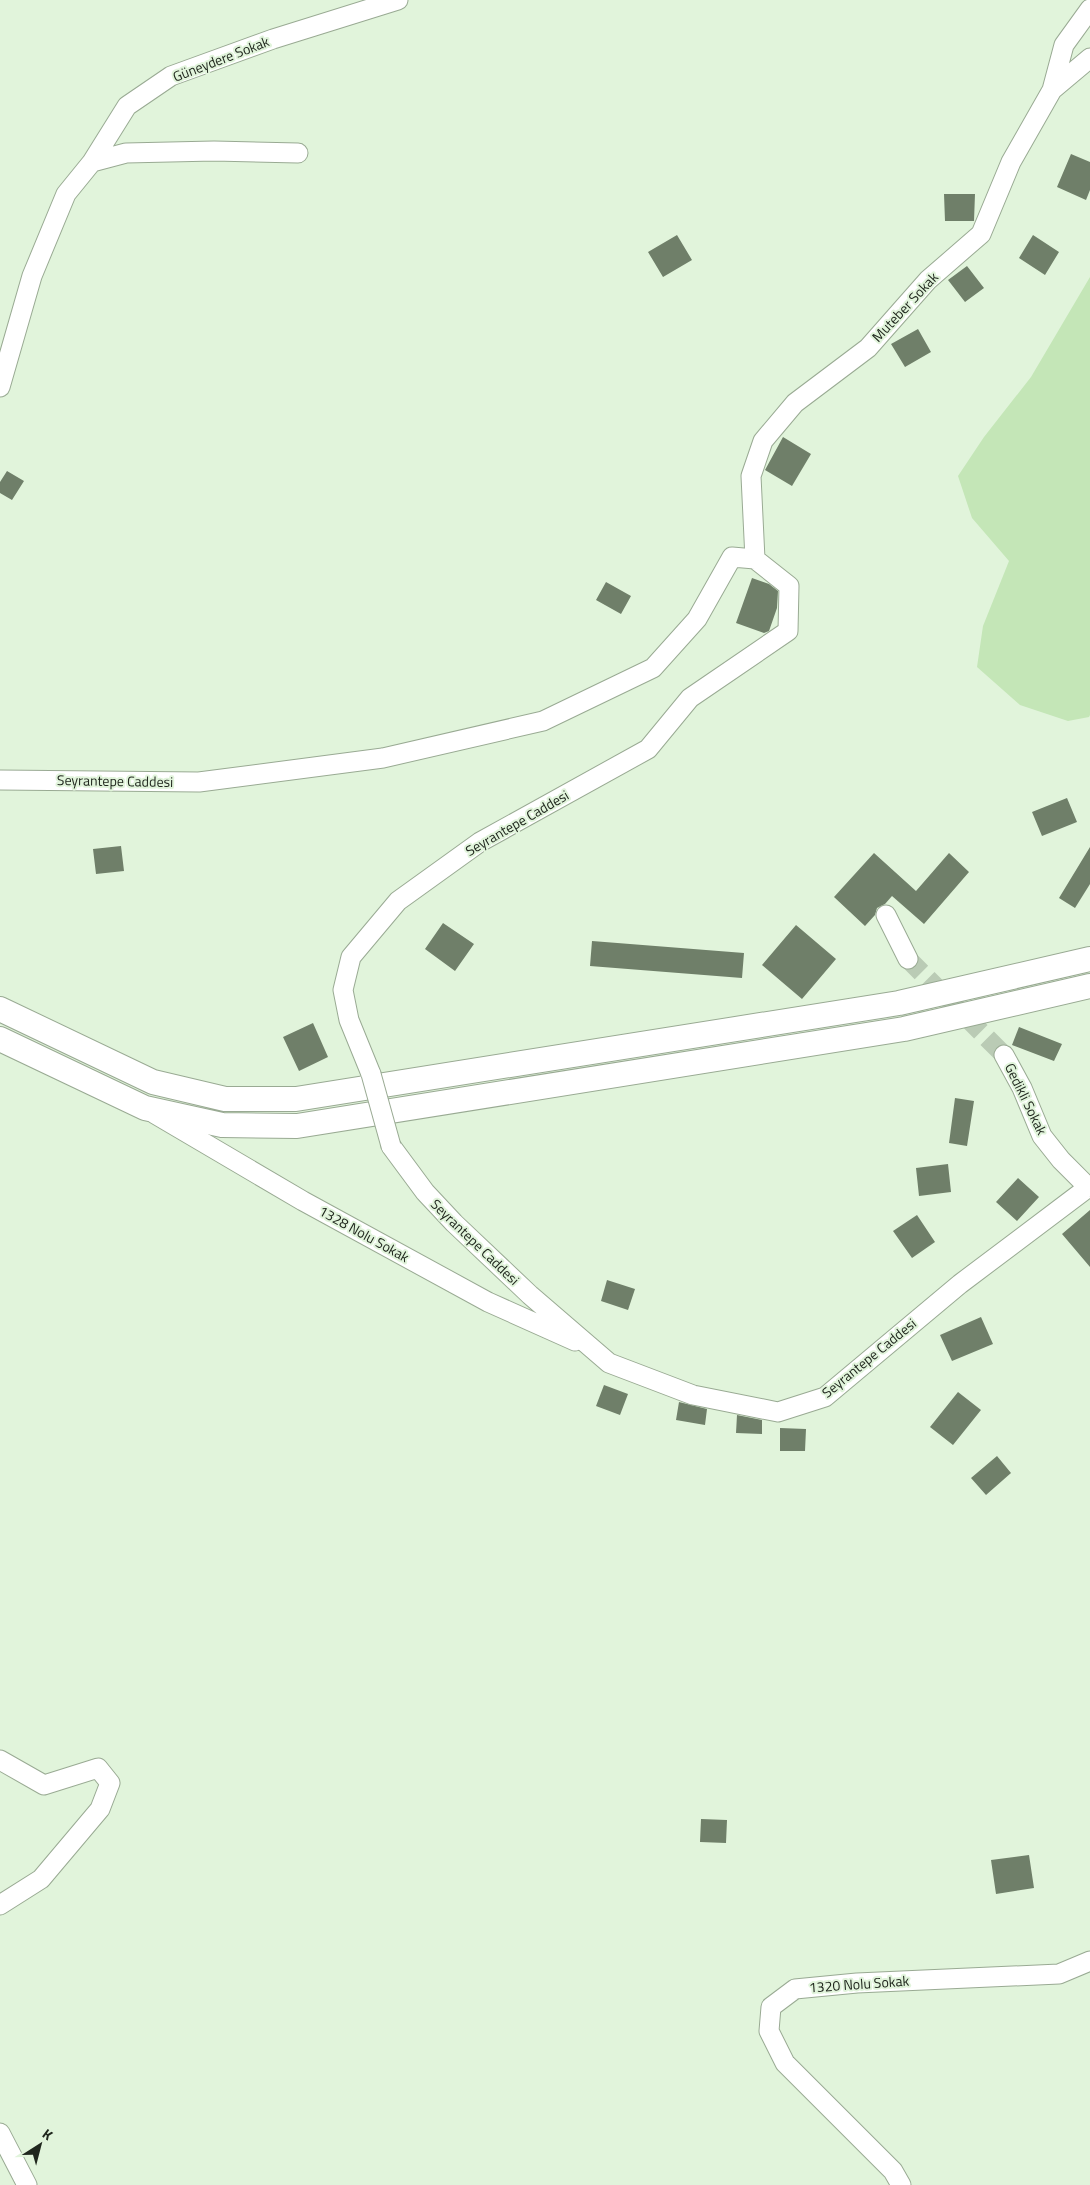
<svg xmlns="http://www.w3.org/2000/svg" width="1090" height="2185" font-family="'Titillium Web',sans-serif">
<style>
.green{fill:#c4e6b7}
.building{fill:#6f7f69}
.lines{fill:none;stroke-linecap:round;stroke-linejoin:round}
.minor-tunnel{stroke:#bacbb5;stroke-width:19;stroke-dasharray:19 9;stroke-linecap:butt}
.minor-casing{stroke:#99aa93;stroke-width:21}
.major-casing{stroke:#99aa93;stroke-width:26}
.minor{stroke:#fff;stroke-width:19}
.major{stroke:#fff;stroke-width:24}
.minor-bridge-casing{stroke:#99aa93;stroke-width:21;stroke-linecap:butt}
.minor-bridge{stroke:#fff;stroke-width:19}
.labels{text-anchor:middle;stroke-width:4;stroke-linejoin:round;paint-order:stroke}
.street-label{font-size:14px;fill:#20271e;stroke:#e1f4db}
</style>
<rect width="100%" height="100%" fill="#e1f4db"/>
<path class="green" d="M 1090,277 L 1090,715 L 1089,717 L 1068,721 L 1020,705 L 977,667 L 983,626 L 1009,561 L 972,518 L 958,476 L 984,437 L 1031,377 Z"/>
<path class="building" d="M 1071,154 L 1090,162 L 1090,190 L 1086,200 L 1057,187 Z
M 944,194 L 975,194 L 974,221 L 945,221 Z
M 677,235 L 692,260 L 663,277 L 648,252 Z
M 1033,235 L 1059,252 L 1045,275 L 1019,258 Z
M 967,266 L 984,288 L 965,302 L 948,280 Z
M 918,329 L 931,352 L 905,367 L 891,344 Z
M 783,437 L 811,454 L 792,486 L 765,470 Z
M 7,471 L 24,481 L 12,500 L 0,493 L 0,482 Z
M 752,578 L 769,584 L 778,591 L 777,608 L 769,631 L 764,633 L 736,623 Z
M 606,582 L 631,596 L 621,614 L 596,600 Z
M 1067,798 L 1077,822 L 1042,836 L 1032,812 Z
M 121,846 L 124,871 L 96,874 L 93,849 Z
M 1090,847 L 1090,884 L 1075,908 L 1059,898 Z
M 874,853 L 916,891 L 949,853 L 969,872 L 924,924 L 892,896 L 885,904 L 877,908 L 875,915 L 865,926 L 834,897 Z
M 443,923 L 474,944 L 455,971 L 425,949 Z
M 796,925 L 836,959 L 802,999 L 762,965 Z
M 592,941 L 744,953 L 742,978 L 590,966 Z
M 313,1023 L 328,1057 L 299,1071 L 283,1037 Z
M 1019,1027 L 1062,1044 L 1054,1061 L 1012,1045 Z
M 955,1098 L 974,1101 L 967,1146 L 949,1143 Z
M 948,1164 L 951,1192 L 919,1196 L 916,1168 Z
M 1018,1178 L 1039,1197 L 1017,1221 L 996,1202 Z
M 1090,1210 L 1090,1267 L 1062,1234 Z
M 917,1215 L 935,1242 L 912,1258 L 893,1231 Z
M 607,1280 L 635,1289 L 628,1310 L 601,1301 Z
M 981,1317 L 993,1344 L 952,1361 L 940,1335 Z
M 604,1385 L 628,1394 L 620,1415 L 596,1406 Z
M 958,1392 L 981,1410 L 953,1445 L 930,1427 Z
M 679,1402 L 707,1409 L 705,1425 L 676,1420 Z
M 737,1415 L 762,1420 L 762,1434 L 736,1433 Z
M 780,1428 L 806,1429 L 805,1451 L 780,1451 Z
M 997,1456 L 1011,1473 L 986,1495 L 971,1478 Z
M 701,1819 L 727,1820 L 726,1843 L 700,1842 Z
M 1029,1855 L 1034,1888 L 996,1894 L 991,1860 Z"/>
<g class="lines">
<path class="minor-tunnel" d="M 908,959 L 1004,1055"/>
<g class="minor-casing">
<path id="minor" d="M 1052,90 L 1064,45 L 1090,9
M 92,162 L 126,153 L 214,151 L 298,153
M 0,387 L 32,276 L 66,194 L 92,162 L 127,106 L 171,76 L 273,39 L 398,0
M 755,559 L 751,476 L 763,441 L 795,403 L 868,348 L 928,280 L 981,234 L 1011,162 L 1052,90 L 1090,58
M 0,780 L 199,782 L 383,758 L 543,721 L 653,668 L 697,619 L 732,557 L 755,559 L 789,586 L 788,631 L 690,698 L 648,749 L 480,842 L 398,901 L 351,957 L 343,990 L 349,1020 L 371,1074
M 886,915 L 908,959
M 1004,1055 L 1022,1088 L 1042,1136 L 1061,1160 L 1088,1187
M 155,1114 L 303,1201 L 488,1302 L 575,1341
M 391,1146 L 425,1192 L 454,1223 L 530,1295 L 609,1363 L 693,1395 L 778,1412 L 825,1397 L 960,1284 L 1090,1186
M 0,1760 L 44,1785 L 98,1768 L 110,1783 L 100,1809 L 41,1879 L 0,1905
M 0,2133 L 27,2185
M 901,2185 L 893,2171 L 785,2063 L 769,2031 L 771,2007 L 795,1989 L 857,1983 L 1059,1974 L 1090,1961"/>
</g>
<g class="major-casing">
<path id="major" d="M 0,1009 L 153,1082 L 225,1099 L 296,1099 L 899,1003 L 1090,959
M 0,1039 L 145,1108 L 222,1125 L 297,1126 L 904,1029 L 1090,986"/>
</g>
<use href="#minor" class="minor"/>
<use href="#major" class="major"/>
<g class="minor-bridge-casing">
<path id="minor-bridge" d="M 371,1074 L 391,1146"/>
</g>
<use href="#minor-bridge" class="minor-bridge"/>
</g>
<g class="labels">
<g class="street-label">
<text transform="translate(221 59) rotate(-21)" y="5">Güneydere Sokak</text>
<text transform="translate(905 307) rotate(-47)" y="5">Muteber Sokak</text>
<text transform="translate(115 781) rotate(1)" y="5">Seyrantepe Caddesi</text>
<text transform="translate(517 823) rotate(-30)" y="5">Seyrantepe Caddesi</text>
<text transform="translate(1026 1099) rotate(64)" y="5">Gedikli Sokak</text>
<text transform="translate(364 1234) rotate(29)" y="5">1328 Nolu Sokak</text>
<text transform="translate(475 1242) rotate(44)" y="5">Seyrantepe Caddesi</text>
<text transform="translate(869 1358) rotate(-39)" y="5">Seyrantepe Caddesi</text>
<text transform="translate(859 1984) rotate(-4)" y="5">1320 Nolu Sokak</text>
</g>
</g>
<g transform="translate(40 2145) rotate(36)" stroke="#e1f4db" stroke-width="4" paint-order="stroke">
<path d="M0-4L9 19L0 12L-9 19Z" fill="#20271e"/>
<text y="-8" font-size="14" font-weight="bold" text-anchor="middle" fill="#20271e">K</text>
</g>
</svg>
